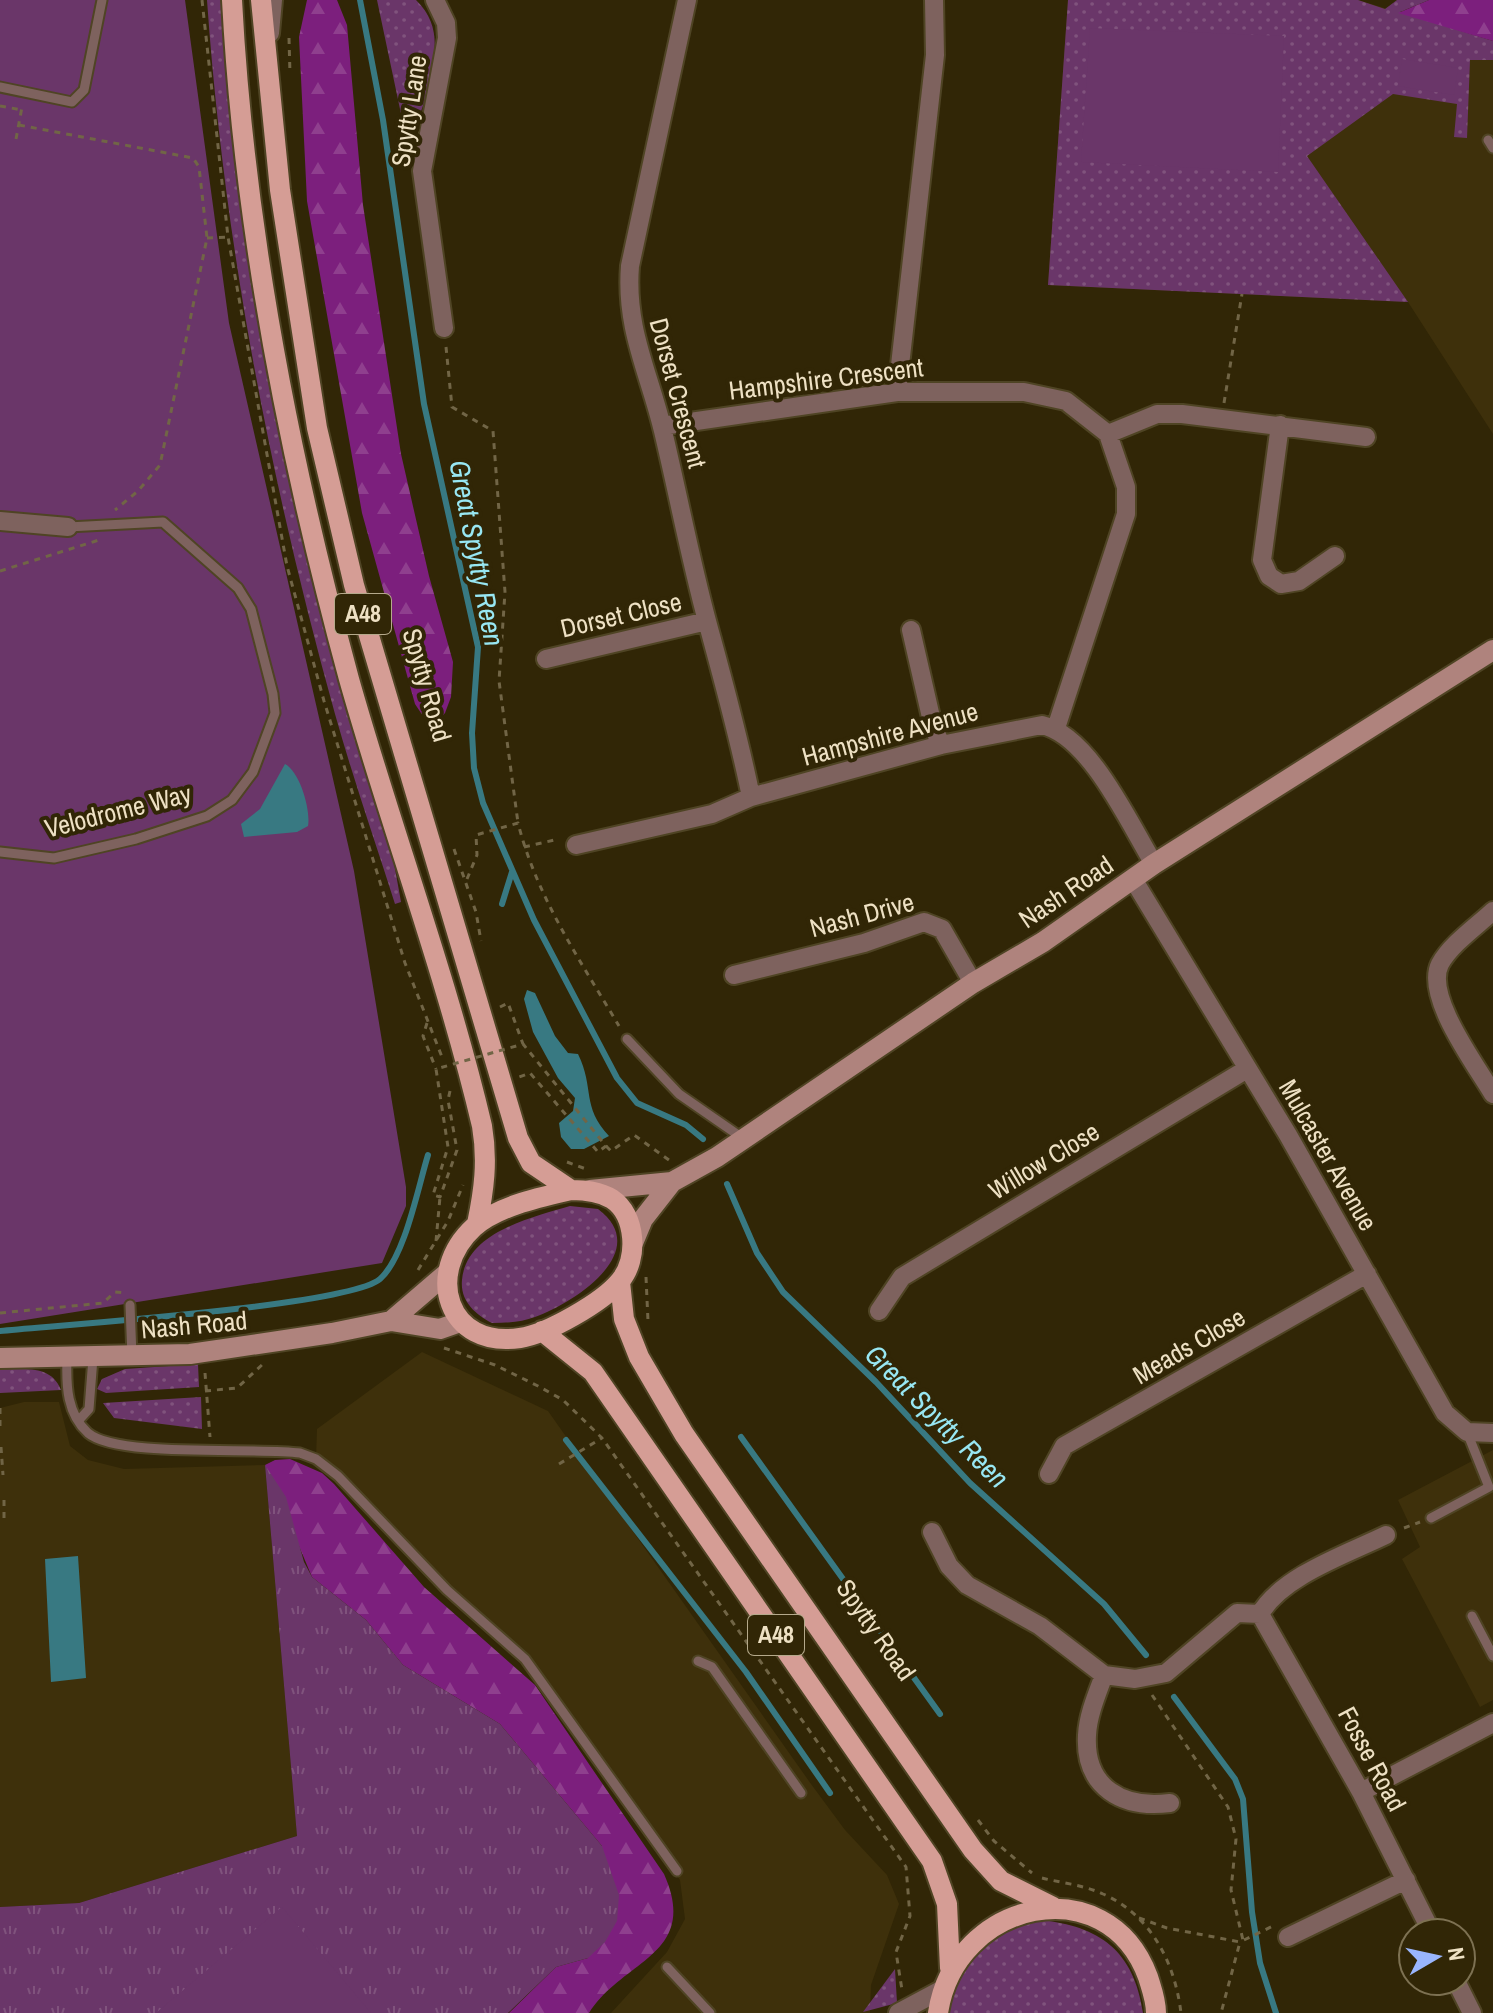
<svg xmlns="http://www.w3.org/2000/svg" width="1493" height="2013" font-family="'Archivo Narrow',sans-serif">
<style>
.built{fill:#3e300b}
.grass{fill:url(#grass-dots)}
.forest{fill:url(#forest-firs)}
.park{fill:url(#park-tufts)}
.pitch{fill:#6a3669}
.water{fill:#387982}
.lines{fill:none;stroke-linecap:round;stroke-linejoin:round}
.stream{stroke:#387982;stroke-width:6}
.lane-casing{stroke:#4f4424;stroke-width:13}
.street-casing{stroke:#4f4424;stroke-width:22}
.secondary-casing{stroke:#4f4424;stroke-width:24}
.primary-casing{stroke:#4f4424;stroke-width:24}
.path{stroke:#716546;stroke-width:3;stroke-dasharray:6 6;stroke-linecap:butt}
.lane{stroke:#7e625e;stroke-width:9}
.street{stroke:#7e625e;stroke-width:18}
.secondary{stroke:#af837d;stroke-width:20}
.primary{stroke:#d59d95;stroke-width:20}
.path-bridge{stroke:#716546;stroke-width:3;stroke-dasharray:6 6;stroke-linecap:butt}
.labels{text-anchor:middle;stroke-width:8;stroke-linejoin:round;paint-order:stroke}
.shield{fill:#312606;stroke:#b5a98b;stroke-width:2}
.shield-label{font-size:24px;font-weight:bold;fill:#eee1c4}
.street-label{font-size:26px;fill:#eee1c4;stroke:#312606}
.water-label{font-size:28px;font-style:italic;fill:#98e7f3;stroke:#312606}
</style>
<defs>
<pattern id="grass-dots" width="8" height="8" patternUnits="userSpaceOnUse" patternTransform="scale(2)"><rect width="8" height="8" fill="#6a3669"/><path d="M2 2h.1M6 6h.1" fill="none" stroke="#80537d" stroke-width="1.8" stroke-linecap="round"/></pattern>
<pattern id="forest-firs" width="22" height="20" patternUnits="userSpaceOnUse" patternTransform="scale(2)"><rect width="22" height="20" fill="#7c1f7d"/><path d="M5 1l3.5 6h-7zM16 11l3.5 6h-7z" fill="#8f3f8e"/></pattern>
<pattern id="park-tufts" width="24" height="20" patternUnits="userSpaceOnUse" patternTransform="scale(2)"><rect width="24" height="20" fill="#6a3669"/><path d="M3 7l-1-3M5 7V3M7 7l1-3M15 17l-1-3M17 17v-4M19 17l1-3" fill="none" stroke="#80537d"/></pattern>
</defs>
<rect width="100%" height="100%" fill="#312606"/>
<path class="built" d="M 1068,0 L 1358,0 L 1493,41 L 1493,434 L 1408,302 L 1048,285 Z
M 422,1352 L 548,1411 L 811,1784 L 845,1830 L 887,1875 L 899,1904 L 871,1985 L 870,2013 L 611,2013 L 667,1952 L 685,1919 L 680,1880 L 525,1659 L 316,1459 L 317,1429 Z
M 24,1402 L 59,1402 L 70,1446 L 88,1460 L 124,1469 L 265,1465 L 297,1836 L 79,1903 L 0,1907 L 0,1408 Z
M 1493,1450 L 1493,1700 L 1480,1707 L 1402,1559 L 1420,1547 L 1398,1500 Z"/>
<path class="grass" d="M 207,0 L 222,0 L 227,57 L 349,711 L 394,863 L 401,902 L 395,904 C 375,841 353,778 335,714 C 270,481 224,242 207,0 Z
M 377,0 L 416,0 C 447,30 432,66 424,103 L 420,114 L 404,128 Z
M 1068,0 L 1358,0 L 1385,9 L 1397,0 L 1429,0 L 1400,12 L 1493,41 L 1493,60 L 1470,60 L 1467,138 L 1454,137 L 1457,104 L 1393,94 L 1307,156 L 1408,302 L 1048,285 Z
M 570,1206 L 598,1209 C 654,1251 574,1303 535,1317 C 522,1322 507,1323 492,1323 C 475,1314 460,1301 462,1280 C 466,1232 533,1217 570,1206 Z
M 198,1364 L 199,1387 L 106,1393 L 97,1389 L 102,1379 L 125,1369 Z
M 0,1369 C 24,1370 51,1364 61,1390 L 0,1393 Z
M 201,1397 L 202,1429 L 114,1418 L 103,1403 Z
M 1040,1920 C 1100,1926 1134,1951 1143,2013 L 949,2013 C 950,1957 991,1931 1040,1920 Z
M 895,1969 L 897,2003 L 863,2012 Z"/>
<path class="forest" d="M 307,0 L 337,0 L 347,25 L 363,205 L 401,454 L 429,576 L 453,662 L 451,697 L 445,713 L 437,722 L 427,722 L 415,704 L 362,513 L 307,201 L 299,37 Z
M 1429,0 L 1493,0 L 1493,41 L 1398,13 Z
M 290,1459 L 322,1473 L 334,1484 L 424,1587 L 535,1685 L 664,1874 C 700,1955 623,1959 589,2013 L 509,2013 L 556,1967 L 588,1958 L 602,1846 L 500,1724 L 403,1665 L 366,1620 L 312,1577 L 265,1465 L 275,1460 Z"/>
<path class="park" d="M 265,1465 L 286,1497 L 304,1562 L 312,1577 L 366,1620 L 403,1665 L 500,1724 L 602,1846 L 619,1895 L 617,1921 L 605,1942 L 588,1958 L 556,1967 L 508,2013 L 0,2013 L 0,1907 L 79,1903 L 297,1836 Z"/>
<path class="pitch" d="M 0,0 L 185,0 L 229,323 L 354,871 L 406,1187 L 406,1206 L 382,1263 L 0,1324 Z
M 1090,28 L 1284,36 L 1278,172 L 1081,162 Z
M 1402,59 L 1458,68 L 1454,95 L 1398,86 Z
M 282,1907 L 371,2013 L 156,2013 Z"/>
<path class="water" d="M 285,764 C 300,772 311,810 308,826 L 297,832 L 244,837 L 241,824 L 260,809 Z
M 527,990 L 535,993 L 555,1036 L 568,1053 L 578,1054 C 595,1089 581,1106 609,1136 L 584,1149 L 571,1149 L 561,1137 L 559,1123 L 573,1111 L 575,1098 L 558,1078 L 533,1032 L 524,999 Z
M 78,1556 L 86,1678 L 51,1682 L 45,1559 Z"/>
<g class="lines">
<path class="stream" d="M 360,0 L 383,120 L 424,404 L 478,647 L 472,733 L 474,768 L 483,803 L 534,920 L 617,1078 L 637,1103 L 686,1125 L 703,1139
M 502,904 L 512,872
M 727,1184 L 757,1253 L 783,1292 L 876,1382 L 970,1483 L 1104,1604 L 1146,1655
M 0,1331 C 59,1325 349,1306 380,1279 C 405,1257 418,1187 428,1155
M 741,1437 L 940,1714
M 566,1440 L 746,1672 L 830,1793
M 1174,1697 L 1235,1779 L 1243,1799 L 1252,1912 L 1260,1963 L 1276,2013"/>
<g class="lane-casing">
<path id="lane" d="M 0,87 L 72,102 L 84,90 L 102,0
M 1488,140 L 1493,148
M 0,852 L 54,858 L 136,839 L 207,816 L 232,800 L 253,772 L 275,713 L 273,694 L 251,609 L 238,588 L 163,522 L 68,527
M 627,1039 L 679,1094 L 741,1137
M 130,1305 L 132,1357
M 67,1359 C 66,1386 67,1414 88,1433 C 117,1458 255,1447 300,1453 L 316,1459 L 338,1476 L 447,1590 L 525,1659 L 677,1871
M 79,1420 L 89,1409 L 93,1358
M 1431,1518 L 1489,1487 L 1467,1432
M 1472,1616 L 1493,1656
M 698,1661 L 712,1667 L 801,1793
M 667,1967 L 710,2013"/>
</g>
<g class="street-casing">
<path id="street" d="M 435,0 L 446,23 L 447,38 L 422,171 L 444,328
M 687,0 L 630,266 C 625,329 649,372 663,431 C 678,494 690,558 707,621 C 723,680 739,737 751,797
M 270,33 L 273,0
M 897,392 L 935,55 L 934,0
M 1280,425 L 1262,560 L 1269,576 L 1281,584 L 1299,581 L 1335,556
M 662,426 L 897,392 L 1024,392 L 1066,401 L 1108,434 L 1126,487 L 1126,514 L 1056,728
M 1108,434 L 1157,414 L 1182,414 L 1366,437
M 0,521 L 68,527
M 911,630 L 933,726 L 941,745
M 546,659 L 707,621
M 576,845 L 712,814 L 751,797 L 941,745 L 1042,725 C 1090,736 1129,823 1154,864
M 1133,879 L 1288,1135 L 1445,1413 L 1467,1432 L 1493,1433
M 1493,911 C 1477,926 1451,944 1440,964 C 1424,996 1476,1065 1493,1094
M 734,975 L 864,943 L 924,922 L 942,929 L 973,983
M 879,1311 L 902,1277 L 1247,1069
M 1049,1474 L 1064,1446 L 1367,1274
M 932,1532 L 949,1566 L 967,1585 L 1040,1626 L 1104,1675 L 1135,1679 L 1166,1673 L 1237,1613 L 1260,1614
M 1386,1535 C 1347,1554 1282,1576 1260,1614 L 1361,1792 L 1432,1933
M 1104,1675 C 1097,1694 1088,1715 1087,1735 C 1084,1788 1123,1809 1170,1803
M 1361,1792 L 1493,1723
M 1288,1937 L 1406,1880
M 1456,1981 L 1472,2013
M 898,2013 L 941,1990"/>
</g>
<g class="secondary-casing">
<path id="secondary" d="M 590,1190 L 672,1182
M 633,1243 L 643,1219 L 672,1182 L 717,1157 L 973,983 L 1043,942 L 1154,864 L 1493,650
M 391,1321 L 440,1329 L 460,1322
M 0,1358 L 190,1354 L 332,1333 L 391,1321 L 447,1273"/>
</g>
<g class="primary-casing">
<path id="primary" d="M 232,0 C 244,229 289,458 349,679 C 391,828 446,974 482,1126 C 488,1161 484,1190 477,1224
M 261,0 L 280,190 L 317,428 L 354,585 L 518,1138 L 531,1163 L 571,1190
M 571,1190 C 585,1190 599,1191 612,1199 C 636,1215 639,1259 620,1281 C 603,1302 547,1334 520,1338 C 447,1349 424,1273 474,1227 C 498,1206 541,1197 571,1190 Z
M 620,1282 L 624,1319 L 639,1357 L 684,1434 L 973,1850 L 1001,1881 L 1053,1907
M 542,1331 L 593,1372 L 932,1861 L 947,1904 L 950,1968
M 938,2013 C 955,1900 1107,1866 1148,1977 C 1152,1990 1156,2000 1156,2013"/>
</g>
<path class="path" d="M 202,0 L 228,237 L 287,566 L 324,701 L 405,963 L 442,1057
M 289,38 L 290,74
M 0,106 L 22,110
M 19,125 L 193,158 L 199,167 L 207,238 L 160,465 L 138,491 L 115,510
M 16,139 L 22,107
M 207,238 L 228,237
M 446,347 L 452,407 L 493,431 L 505,592 L 499,681 L 518,823
M 1224,403 L 1242,294
M 0,571 L 99,540
M 524,847 L 559,839
M 454,849 L 476,912 L 481,941
M 467,879 L 477,855 L 476,835 L 518,823 C 537,898 580,960 619,1026
M 500,1007 L 508,1003 L 523,1044
M 427,1023 L 423,1036 L 436,1069
M 606,1146 L 611,1151 L 634,1135 L 669,1160
M 567,1162 L 586,1169
M 436,1241 L 440,1197
M 418,1270 L 448,1221 L 463,1185
M 646,1277 L 648,1321
M 0,1313 L 103,1303 L 115,1292 L 126,1293
M 444,1348 L 495,1365 L 538,1386 L 563,1400 L 602,1438 L 906,1867 L 910,1916 L 896,1952 L 902,1990
M 205,1373 L 210,1437
M 205,1391 L 237,1388 L 264,1363
M 0,1408 L 0,1427
M 1,1447 L 3,1475
M 559,1464 L 602,1438
M 4,1500 L 4,1524
M 1404,1528 L 1420,1522
M 1152,1695 L 1228,1807 L 1236,1839 L 1231,1890 L 1243,1940
M 978,1820 L 994,1841 L 1032,1873
M 1042,1878 C 1062,1883 1084,1885 1103,1894 C 1151,1915 1175,1963 1181,2013
M 1139,1918 L 1167,1928 L 1240,1942 L 1221,2013
M 1244,1940 L 1273,1926"/>
<use href="#lane" class="lane"/>
<use href="#street" class="street"/>
<use href="#secondary" class="secondary"/>
<use href="#primary" class="primary"/>
<path class="path-bridge" d="M 450,1091 L 448,1100 L 457,1150 L 440,1197 L 433,1195 L 448,1147 L 436,1069 L 523,1044 L 606,1146 L 598,1152 L 530,1073 L 519,1077"/>
</g>
<g class="labels">
<g class="shield">
<rect x="335" y="594" width="56" height="40" rx="6"/>
<rect x="748" y="1615" width="56" height="40" rx="6"/>
</g>
<g class="shield-label">
<text x="363" y="622">A48</text>
<text x="776" y="1643">A48</text>
</g>
<g class="street-label">
<text transform="translate(409 111) rotate(-81)" y="9">Spytty Lane</text>
<text transform="translate(826 379) rotate(-7)" y="9">Hampshire Crescent</text>
<text transform="translate(678 393) rotate(75)" y="9">Dorset Crescent</text>
<text transform="translate(621 615) rotate(-13)" y="9">Dorset Close</text>
<text transform="translate(427 685) rotate(74)" y="9">Spytty Road</text>
<text transform="translate(890 734) rotate(-15)" y="9">Hampshire Avenue</text>
<text transform="translate(118 811) rotate(-14)" y="9">Velodrome Way</text>
<text transform="translate(1066 892) rotate(-34)" y="9">Nash Road</text>
<text transform="translate(862 915) rotate(-15)" y="9">Nash Drive</text>
<text transform="translate(1328 1155) rotate(60)" y="9">Mulcaster Avenue</text>
<text transform="translate(1044 1161) rotate(-31)" y="9">Willow Close</text>
<text transform="translate(194 1325) rotate(-5)" y="9">Nash Road</text>
<text transform="translate(1189 1346) rotate(-30)" y="9">Meads Close</text>
<text transform="translate(876 1630) rotate(55)" y="9">Spytty Road</text>
<text transform="translate(1372 1759) rotate(62)" y="9">Fosse Road</text>
</g>
<g class="water-label">
<text transform="translate(477 553) rotate(79)" y="10">Great Spytty Reen</text>
<text transform="translate(937 1416) rotate(45)" y="10">Great Spytty Reen</text>
</g>
</g>
<g transform="translate(1437 1957) rotate(81)"><circle r="38" fill="#312606" stroke="#7d7152" stroke-width="2"/>
<path d="M0-6L14 30L0 20L-14 30Z" fill="#99b5fd"/>
<text y="-12" font-size="22" font-weight="bold" text-anchor="middle" fill="#eee1c4">N</text>
</g>
</svg>
